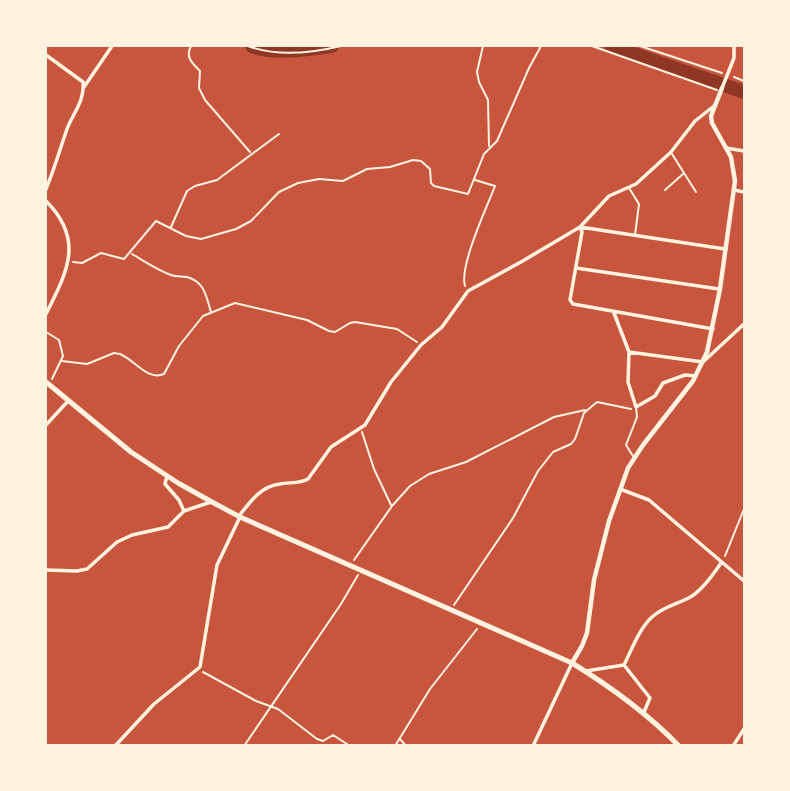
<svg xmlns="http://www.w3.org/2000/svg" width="790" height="791" font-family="Quicksand,sans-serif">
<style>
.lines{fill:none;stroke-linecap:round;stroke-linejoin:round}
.river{stroke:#8f3625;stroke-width:14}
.path{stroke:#fff3e0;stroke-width:2}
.service{stroke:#fff3e0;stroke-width:2}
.minor{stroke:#fff3e0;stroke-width:3.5}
.tertiary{stroke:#fff3e0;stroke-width:4.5}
.primary{stroke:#fff3e0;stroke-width:5}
</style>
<rect width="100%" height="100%" fill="#c8553d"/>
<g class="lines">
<path class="river" d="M 252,46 C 272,55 310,49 332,46
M 611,46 L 744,92"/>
<path class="path" d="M 191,46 C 185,57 192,63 200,71 L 199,88 L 205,100 L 250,152
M 248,46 C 277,57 312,53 341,46
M 483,46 L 477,72 L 479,82 L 488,100 L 489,146
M 592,46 L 717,90
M 640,46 L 722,73
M 734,77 L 744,81
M 171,227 L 187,191 L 195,186 L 217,180 L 279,134
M 132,254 C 144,261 157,270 171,275 C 176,277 181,276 187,277 C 205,282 206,296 211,312
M 73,262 L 82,263 L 101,253 L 124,259 L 156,221 L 186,236 L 201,239 L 236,229 L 251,221 L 279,192 L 298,183 L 319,179 L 343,181 L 367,169 L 390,167 L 413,160 L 421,161 L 430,169 L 431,183 L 434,186 L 468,194 L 484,154 L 497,141 L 529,68 L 541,46
M 465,286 C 459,266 487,207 495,186 L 475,180
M 46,332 L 59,340 L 63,356 L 52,379
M 62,361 L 87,364 L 114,353 L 120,354 C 135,360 147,381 164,374 L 179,346 L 203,316 L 235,303 L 307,320 L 329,331 L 335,332 L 350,323 L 355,322 L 397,329 L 417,342
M 362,432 L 374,469 L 391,505
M 725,556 L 744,509
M 354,560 L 392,506 L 410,486 L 429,474 L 466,462 L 554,417 L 585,410
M 454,605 L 513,518 L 538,471 L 553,452 L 571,444 L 575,439 L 584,413 L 597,402 L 631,409
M 203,672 L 256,701 L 278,709 L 317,739 L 323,741 L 333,735 L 350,746
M 400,739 L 406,746
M 244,746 L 341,604 L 358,575
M 395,746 L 430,689 L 477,629"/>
<path class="service" d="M 672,154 L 696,192
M 629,188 L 639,204 L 635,235
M 665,190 L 683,174
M 633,456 L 626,445 L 637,417 L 636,407"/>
<path class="minor" d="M 46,55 L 83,82 C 85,101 73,113 67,129 C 60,149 54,170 46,189
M 84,87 L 112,46
M 722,88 L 734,58 L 734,46
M 726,148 L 744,151
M 734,190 L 744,192
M 46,201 C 85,240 67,272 46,314
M 576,268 L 719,289
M 614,313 L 629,352 L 628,382 L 636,407 L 655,396 L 663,383 L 685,375 L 696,376
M 713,329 L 573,304 L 570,300 L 582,232 L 580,227 L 725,249
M 629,352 L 703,362 L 744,324
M 46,425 L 68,401
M 167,476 L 165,484 L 179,500 L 184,511
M 620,489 L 649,500 L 744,581
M 239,516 C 250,502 261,486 280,484 C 289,482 300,484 308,479 L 331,447 L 365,425 L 391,382 L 421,345 L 442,327 L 468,291 L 521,262 L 580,227 L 609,196 L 636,184 L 671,152 L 695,121 L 714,106
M 46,570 L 77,571 L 87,569 L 117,542 L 132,535 L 168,527 L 184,511 L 211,502
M 624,665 L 650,698 L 644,712
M 586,671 L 624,665 C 632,649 639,629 652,617 C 664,606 679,604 692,596 C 704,588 713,575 721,563
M 115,746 L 154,704 L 200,667 L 217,565 L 240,517
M 533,746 L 572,663
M 733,746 L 744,729"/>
<path class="tertiary" d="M 572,663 L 582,646 L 587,633 L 594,580 L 609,521 L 628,468 L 643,445 L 693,381 L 707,352 L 720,289 L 735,181 L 731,157 L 712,123 L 711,116 L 722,88"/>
<path class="primary" d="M 46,382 L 131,452 L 178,483 L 212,502 L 240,517 L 572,663 C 611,687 647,713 679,746"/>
</g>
<rect width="790" height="791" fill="none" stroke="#fff3e0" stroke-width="94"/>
</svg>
